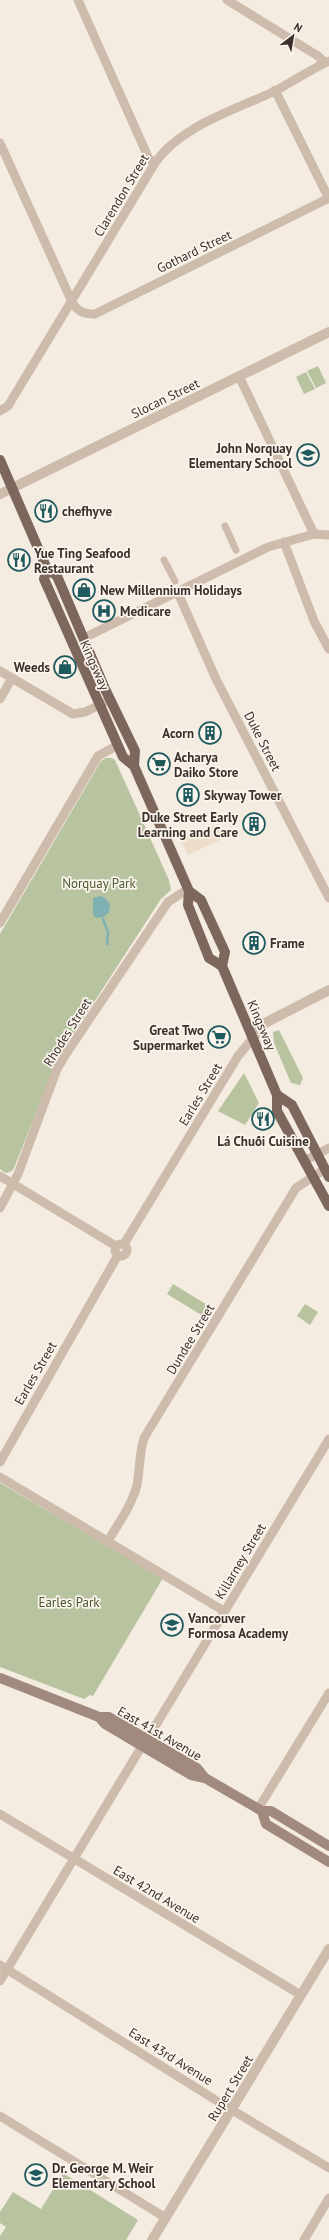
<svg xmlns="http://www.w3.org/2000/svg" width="329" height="2240" font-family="'PT Sans',sans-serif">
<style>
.green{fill:#b8c4a0}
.plaza{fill:#ecdcc8}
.water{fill:#7fb0b2}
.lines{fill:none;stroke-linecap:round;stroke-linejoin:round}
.stream{stroke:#7fb0b2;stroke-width:2.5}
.pedestrian{stroke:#cdbbac;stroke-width:7}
.minor{stroke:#cdbbac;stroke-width:9}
.tertiary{stroke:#cdbbac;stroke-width:10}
.secondary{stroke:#a18a7d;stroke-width:10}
.primary{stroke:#7d675c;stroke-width:10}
.labels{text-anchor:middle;stroke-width:3.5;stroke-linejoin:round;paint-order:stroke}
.street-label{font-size:13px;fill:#3b302b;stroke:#fbf5ee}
.poi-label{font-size:13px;font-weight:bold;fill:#3b302b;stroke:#fbf5ee;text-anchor:start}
.park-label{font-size:13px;fill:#4a5a2e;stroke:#fbf5ee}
</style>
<rect width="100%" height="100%" fill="#f4ebe1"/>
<path class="green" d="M 318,366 L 326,383 L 316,388 L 307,371 Z
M 306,372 L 315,389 L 304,394 L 296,377 Z
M 106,758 L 112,758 L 115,760 L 169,880 L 171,890 L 161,899 L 59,1056 L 14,1168 L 12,1171 L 6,1173 L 0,1169 L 0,934 L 101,761 Z
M 279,1030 L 303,1078 L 300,1085 L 291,1083 L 274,1043 L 273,1032 Z
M 244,1073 L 259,1103 L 245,1125 L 218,1111 Z
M 173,1284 L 209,1306 L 203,1316 L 167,1294 Z
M 305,1304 L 318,1312 L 310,1325 L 297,1316 Z
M 0,1483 L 163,1578 L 93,1696 L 90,1695 L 84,1699 L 0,1667 Z
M 63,2173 L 138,2220 L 126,2240 L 0,2240 L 0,2236 L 6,2227 L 0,2223 L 0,2212 L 13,2192 L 41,2209 Z"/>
<path class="plaza" d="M 218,824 L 224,838 L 188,855 L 181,840 Z"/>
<path class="water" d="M 100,896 L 105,898 L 110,904 L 109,912 L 104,917 L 96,918 L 93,915 L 93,898 Z"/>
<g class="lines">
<path class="stream" d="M 103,919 L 108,932 L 107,944"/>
<path class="pedestrian" d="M 225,526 L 236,550
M 164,560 L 175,581"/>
<path class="minor" d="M 78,0 L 149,159 L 155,163
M 227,0 L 318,56 L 325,63
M 275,90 L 329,199
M 0,143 L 72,302 C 78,312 84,314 95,314 L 329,198
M 239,376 L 314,534
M 0,411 L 8,406 L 155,163 C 180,126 235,110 275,91 C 293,81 310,70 329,61
M 284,542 L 314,621 L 329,649
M 178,593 L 216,679 L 329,898
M 84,638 L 268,547 L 314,534 L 329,535
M 0,671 L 73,714 L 85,712 L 110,700
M 0,699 L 12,678
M 0,923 L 98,756 L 118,745
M 304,1161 L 329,1148
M 0,1176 L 116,1246
M 0,1208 L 18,1174 L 57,1069 L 66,1054 L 168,902 L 188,889
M115 1250a6 6 0 1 1 12 0a6 6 0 1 1-12 0Z
M 124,1244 L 238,1056 L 253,1038
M 0,1462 L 118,1255
M 0,1477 L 224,1611
M 108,1541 C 118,1524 132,1505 137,1485 C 140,1469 139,1454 144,1438 L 296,1188 L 325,1169
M 148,1738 L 329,1439
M 258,1809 L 329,1693
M 0,1814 L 301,1995
M 0,1965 L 222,2104 L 329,2168
M 0,1981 L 142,1746
M 0,2116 L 166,2218
M 304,2240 L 329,2198"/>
<path class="tertiary" d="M 0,494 L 329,332
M 253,1038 L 265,1023 L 329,990
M 152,2240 L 329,1949"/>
<path class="secondary" d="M 0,1678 L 99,1717 L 109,1717 L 197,1768 L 205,1778
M 99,1717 L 105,1724 L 191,1775 L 205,1778 L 262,1811 L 271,1811 L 329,1846
M 262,1811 L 266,1824 L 329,1862"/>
<path class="primary" d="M 0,460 L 47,569 L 57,576 L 105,689 L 135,751 L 134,766 L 189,891 L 188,905 L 209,958 L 222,966 L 277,1095 L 277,1111 L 329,1206
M 47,569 L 44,579 L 123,757 L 134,766
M 189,891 L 201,900 L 225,952 L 222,966
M 277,1095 L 292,1105 L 329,1177"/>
</g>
<defs>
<g id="school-ring" transform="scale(1.15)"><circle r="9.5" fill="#fbf5ee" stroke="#1f5a5e" stroke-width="1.5"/><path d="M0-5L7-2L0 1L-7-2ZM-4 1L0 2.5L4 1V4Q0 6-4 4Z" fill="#1f5a5e"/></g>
<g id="restaurant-ring" transform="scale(1.15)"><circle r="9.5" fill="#fbf5ee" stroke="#1f5a5e" stroke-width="1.5"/><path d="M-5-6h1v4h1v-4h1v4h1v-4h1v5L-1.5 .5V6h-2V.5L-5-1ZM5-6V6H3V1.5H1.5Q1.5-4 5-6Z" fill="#1f5a5e"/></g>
<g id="shop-ring" transform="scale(1.15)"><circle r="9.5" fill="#fbf5ee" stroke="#1f5a5e" stroke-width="1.5"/><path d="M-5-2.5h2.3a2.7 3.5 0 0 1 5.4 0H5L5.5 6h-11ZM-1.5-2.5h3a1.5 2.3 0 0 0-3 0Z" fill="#1f5a5e"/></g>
<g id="hospital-ring" transform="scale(1.15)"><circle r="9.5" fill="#fbf5ee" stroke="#1f5a5e" stroke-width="1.5"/><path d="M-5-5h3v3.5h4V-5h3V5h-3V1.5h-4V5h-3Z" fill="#1f5a5e"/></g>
<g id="building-ring" transform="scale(1.15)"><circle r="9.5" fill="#fbf5ee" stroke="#1f5a5e" stroke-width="1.5"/><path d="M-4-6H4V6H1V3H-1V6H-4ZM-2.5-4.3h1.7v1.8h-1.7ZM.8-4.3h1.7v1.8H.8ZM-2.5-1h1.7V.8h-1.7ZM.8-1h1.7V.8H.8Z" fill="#1f5a5e"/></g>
<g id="supermarket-ring" transform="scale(1.15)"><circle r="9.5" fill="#fbf5ee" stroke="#1f5a5e" stroke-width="1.5"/><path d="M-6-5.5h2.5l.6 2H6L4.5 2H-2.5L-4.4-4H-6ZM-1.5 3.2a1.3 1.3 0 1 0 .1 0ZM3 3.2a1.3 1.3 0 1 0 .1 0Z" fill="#1f5a5e"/></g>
</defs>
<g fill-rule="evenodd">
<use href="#school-ring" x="308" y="455"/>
<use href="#restaurant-ring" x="46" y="511"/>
<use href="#restaurant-ring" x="19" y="560"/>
<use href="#shop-ring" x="84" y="590"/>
<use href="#hospital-ring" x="104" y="611"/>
<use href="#shop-ring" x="65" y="667"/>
<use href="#building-ring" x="210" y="733"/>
<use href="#supermarket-ring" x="159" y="764"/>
<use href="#building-ring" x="188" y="795"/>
<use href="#building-ring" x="254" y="824"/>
<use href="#building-ring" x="254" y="943"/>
<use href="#supermarket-ring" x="219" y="1037"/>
<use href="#restaurant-ring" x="263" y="1119"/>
<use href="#school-ring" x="172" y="1625"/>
<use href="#school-ring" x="36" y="2175"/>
</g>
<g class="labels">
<g class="street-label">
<text transform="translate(121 195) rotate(-59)" y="5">Clarendon Street</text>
<text transform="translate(194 251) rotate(-26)" y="5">Gothard Street</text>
<text transform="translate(165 398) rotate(-26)" y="5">Slocan Street</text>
<text transform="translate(95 665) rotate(66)" y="5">Kingsway</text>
<text transform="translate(263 741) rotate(63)" y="5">Duke Street</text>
<text transform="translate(262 1025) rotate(67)" y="5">Kingsway</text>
<text transform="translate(67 1032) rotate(-58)" y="5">Rhodes Street</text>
<text transform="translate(200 1094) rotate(-59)" y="5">Earles Street</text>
<text transform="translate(190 1339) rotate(-59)" y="5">Dundee Street</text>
<text transform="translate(35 1373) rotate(-60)" y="5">Earles Street</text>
<text transform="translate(240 1561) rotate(-59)" y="5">Killarney Street</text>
<text transform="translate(160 1733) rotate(30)" y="5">East 41st Avenue</text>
<text transform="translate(157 1894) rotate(31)" y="5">East 42nd Avenue</text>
<text transform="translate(171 2056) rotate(32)" y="5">East 43rd Avenue</text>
<text transform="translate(230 2088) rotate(-59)" y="5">Rupert Street</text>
</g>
<g class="poi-label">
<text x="292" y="453" text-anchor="end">John Norquay<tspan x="292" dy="15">Elementary School</tspan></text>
<text x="62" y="516">chefhyve</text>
<text x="34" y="558">Yue Ting Seafood<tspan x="34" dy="15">Restaurant</tspan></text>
<text x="100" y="595">New Millennium Holidays</text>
<text x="120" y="616">Medicare</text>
<text x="50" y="672" text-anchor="end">Weeds</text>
<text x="194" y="738" text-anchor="end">Acorn</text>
<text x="174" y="762">Acharya<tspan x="174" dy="15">Daiko Store</tspan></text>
<text x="204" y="800">Skyway Tower</text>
<text x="238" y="822" text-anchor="end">Duke Street Early<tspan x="238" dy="15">Learning and Care</tspan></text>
<text x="270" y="948">Frame</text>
<text x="204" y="1035" text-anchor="end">Great Two<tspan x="204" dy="15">Supermarket</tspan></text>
<text x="263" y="1146" text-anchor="middle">Lá Chuối Cuisine</text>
<text x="188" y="1623">Vancouver<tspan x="188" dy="15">Formosa Academy</tspan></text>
<text x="52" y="2173">Dr. George M. Weir<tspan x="52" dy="15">Elementary School</tspan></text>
</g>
<g class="park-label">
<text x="99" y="888">Norquay Park</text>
<text x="69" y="1607">Earles Park</text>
</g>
</g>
<g transform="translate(293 36) rotate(31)" stroke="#fbf5ee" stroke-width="3" paint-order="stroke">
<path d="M0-3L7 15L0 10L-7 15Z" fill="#3b302b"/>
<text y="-6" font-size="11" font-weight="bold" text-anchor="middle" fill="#3b302b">N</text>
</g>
</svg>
